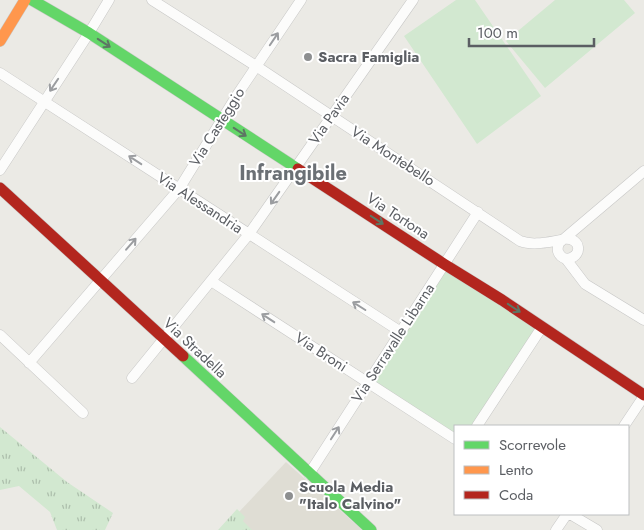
<svg xmlns="http://www.w3.org/2000/svg" width="644" height="530" font-family="Jost,sans-serif">
<style>
.education{fill:#dfddd4}
.grass{fill:url(#grass-tufts)}
.green{fill:#d2e8d0}
.lines{fill:none;stroke-linecap:round;stroke-linejoin:round}
.street-casing{stroke:#c7c7c6;stroke-width:11}
.fast-casing{stroke:#c8c8c7;stroke-width:12}
.slow-casing{stroke:#c8c8c7;stroke-width:12}
.jam-casing{stroke:#c8c8c7;stroke-width:12}
.street{stroke:#fcfcfb;stroke-width:10}
.fast{stroke:#63d668;stroke-width:11}
.slow{stroke:#ff974d;stroke-width:11}
.jam{stroke:#b3261e;stroke-width:11}
.oneway{stroke:#9b9da0}
.oneway2{stroke:#5d7664}
.poi-dot{fill:#8d8f90;stroke:#fff;stroke-width:2}
.labels{text-anchor:middle;stroke-width:4;stroke-linejoin:round;paint-order:stroke}
.poi-label{font-size:15px;font-weight:bold;fill:#5b5e63;stroke:#fff;text-anchor:start}
.street-label{font-size:15px;fill:#5b5e63;stroke:#fff}
.district-label{font-size:20px;font-weight:bold;fill:#6b7075;stroke:#fff}
</style>
<defs>
<pattern id="grass-tufts" width="24" height="20" patternUnits="userSpaceOnUse" patternTransform="scale(1.25)"><rect width="24" height="20" fill="#d2e8d0"/><path d="M3 7l-1-3M5 7V3M7 7l1-3M15 17l-1-3M17 17v-4M19 17l1-3" fill="none" stroke="#adbfac"/></pattern>
</defs>
<rect width="100%" height="100%" fill="#ebeae5"/>
<path class="education" d="M 286,462 L 362,530 L 222,530 Z"/>
<path class="grass" d="M 0,427 L 67,482 L 113,513 L 105,530 L 57,530 L 50,512 L 19,486 L 0,490 Z
M 237,509 L 245,517 L 243,521 L 252,530 L 218,530 Z"/>
<path class="green" d="M 456,0 L 475,0 L 541,96 L 477,144 L 404,36 Z
M 555,0 L 624,0 L 635,13 L 545,88 L 506,41 Z
M 445,268 L 536,327 L 472,426 L 455,426 L 455,435 L 373,381 Z"/>
<g class="lines">
<g class="street-casing">
<path id="street" d="M 152,0 L 256,66 L 520,241 C 533,246 548,242 561,240
M 0,73 L 401,332
M 0,170 L 89,33 L 109,0
M 564,239 C 582,237 583,258 566,259 C 558,256 556,250 559,243 L 644,171
M 566,259 L 585,284 L 644,320
M 211,281 L 455,439
M 0,335 L 83,413
M 29,363 L 179,189 L 239,92 L 301,0
M 132,378 L 249,234 L 413,0
M 477,426 L 542,327
M 624,426 L 644,396
M 309,474 L 478,212
M 570,514 L 597,530
M 556,530 L 567,514"/>
</g>
<g class="fast-casing">
<path id="fast" d="M 32,0 L 89,33 L 298,169
M 183,356 L 371,530"/>
</g>
<g class="slow-casing">
<path id="slow" d="M 0,41 L 25,0"/>
</g>
<g class="jam-casing">
<path id="jam" d="M 298,169 L 444,264 L 502,300 L 644,395
M 0,188 L 183,356"/>
</g>
<use href="#street" class="street"/>
<use href="#fast" class="fast"/>
<use href="#slow" class="slow"/>
<use href="#jam" class="jam"/>
</g>
<defs><path id="oneway-shaft" d="M-6 0H5M1.5-3L5.5 0L1.5 3" fill="none" stroke-width="1.6" stroke-linecap="round" stroke-linejoin="round" transform="scale(1.25)"/></defs>
<g class="oneway">
<use href="#oneway-shaft" transform="translate(274 39) rotate(-56)"/>
<use href="#oneway-shaft" transform="translate(54 85) rotate(124)"/>
<use href="#oneway-shaft" transform="translate(135 160) rotate(-147)"/>
<use href="#oneway-shaft" transform="translate(275 198) rotate(125)"/>
<use href="#oneway-shaft" transform="translate(131 244) rotate(-49)"/>
<use href="#oneway-shaft" transform="translate(359 306) rotate(-148)"/>
<use href="#oneway-shaft" transform="translate(268 318) rotate(-147)"/>
<use href="#oneway-shaft" transform="translate(335 433) rotate(-57)"/>
</g>
<g class="oneway2">
<use href="#oneway-shaft" transform="translate(104 43) rotate(33)"/>
<use href="#oneway-shaft" transform="translate(240 132) rotate(33)"/>
<use href="#oneway-shaft" transform="translate(377 220) rotate(33)"/>
<use href="#oneway-shaft" transform="translate(514 308) rotate(34)"/>
</g>
<g class="poi-dot">
<circle cx="308" cy="57" r="5"/>
<circle cx="289" cy="496" r="5"/>
</g>
<g class="labels">
<g class="poi-label">
<text x="318" y="62">Sacra Famiglia</text>
<text x="299" y="492">Scuola Media<tspan x="299" dy="17">"Italo Calvino"</tspan></text>
</g>
<g class="street-label">
<text transform="translate(329 119) rotate(-55)" y="5">Via Pavia</text>
<text transform="translate(217 127) rotate(-58)" y="5">Via Casteggio</text>
<text transform="translate(393 156) rotate(33)" y="5">Via Montebello</text>
<text transform="translate(200 203) rotate(33)" y="5">Via Alessandria</text>
<text transform="translate(398 216) rotate(33)" y="5">Via Tortona</text>
<text transform="translate(393 343) rotate(-57)" y="5">Via Serravalle Libarna</text>
<text transform="translate(195 348) rotate(43)" y="5">Via Stradella</text>
<text transform="translate(321 352) rotate(33)" y="5">Via Broni</text>
</g>
<g class="district-label">
<text x="293" y="180">Infrangibile</text>
</g>
</g>
<rect x="454" y="425" width="175" height="90" fill="#ffffff" stroke="#bdbfc1"/>
<rect x="464" y="441" width="25" height="8" fill="#63d668" stroke="#bdbfc1"/>
<text x="499" y="450" font-size="15" fill="#5b5e63">Scorrevole</text>
<rect x="464" y="466" width="25" height="8" fill="#ff974d" stroke="#bdbfc1"/>
<text x="499" y="475" font-size="15" fill="#5b5e63">Lento</text>
<rect x="464" y="491" width="25" height="8" fill="#b3261e" stroke="#bdbfc1"/>
<text x="499" y="500" font-size="15" fill="#5b5e63">Coda</text>
<path d="M469 38v8h125v-8" fill="none" stroke="#5b5e63" stroke-width="2.5"/>
<text x="477" y="38" font-size="15" fill="#5b5e63" stroke="#ffffff" stroke-width="4" paint-order="stroke">100 m</text>
</svg>
